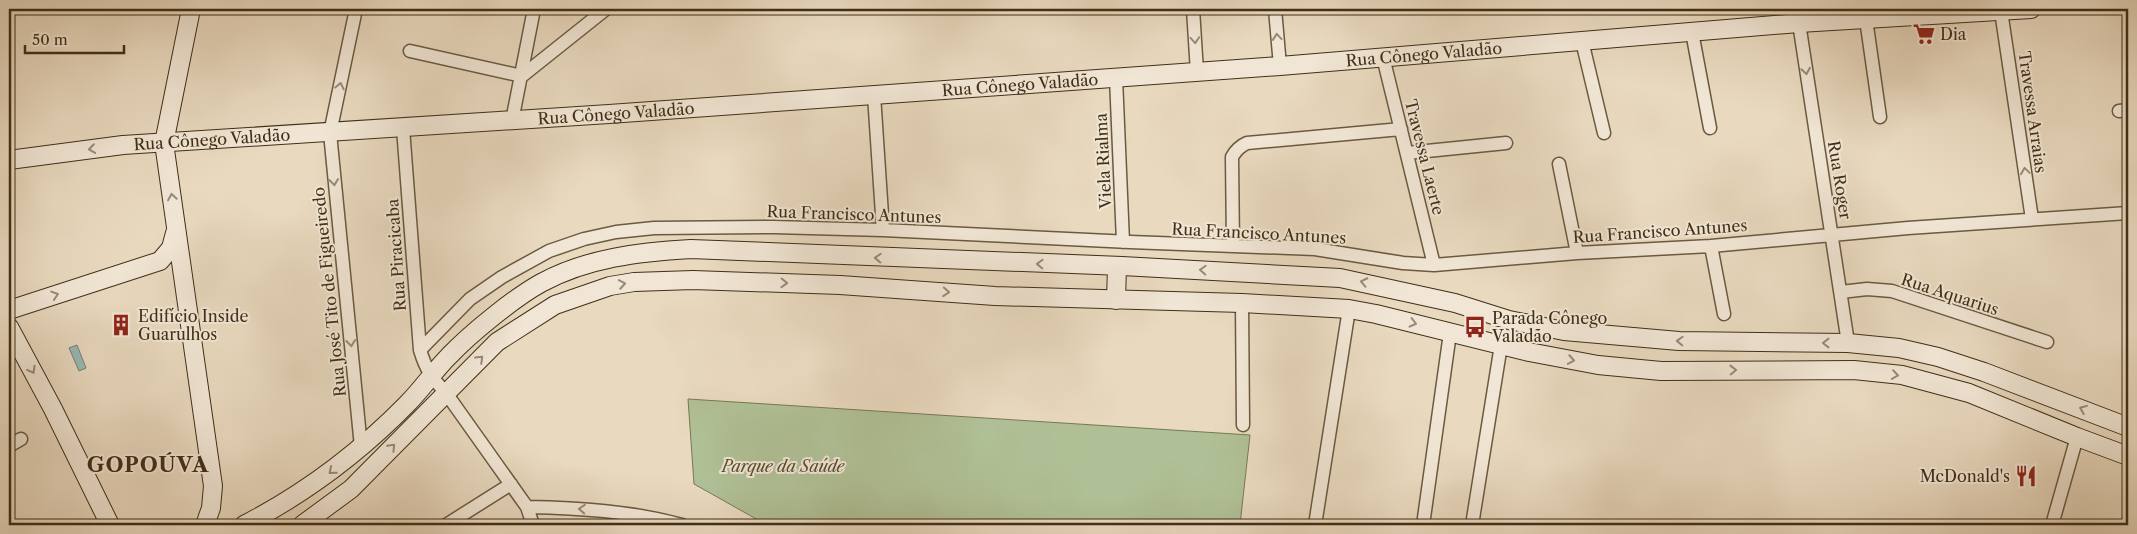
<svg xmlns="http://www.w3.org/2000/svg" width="2137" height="534" font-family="'Libre Caslon Text',serif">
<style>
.green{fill:#b0c096;stroke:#787856}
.water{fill:#97bab5;stroke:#748276}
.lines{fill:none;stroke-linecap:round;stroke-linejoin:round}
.street-casing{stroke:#6a5a41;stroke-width:15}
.secondary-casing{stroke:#402f17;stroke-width:20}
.street{stroke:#f1e6d5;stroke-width:12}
.secondary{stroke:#f1e6d5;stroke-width:18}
.oneway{stroke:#988a76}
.labels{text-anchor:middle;stroke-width:4;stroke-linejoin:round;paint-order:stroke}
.poi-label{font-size:16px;fill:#402f17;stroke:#f1e6d5;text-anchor:start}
.street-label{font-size:16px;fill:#402f17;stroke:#f1e6d5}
.park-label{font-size:16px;font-style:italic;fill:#564c30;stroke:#f1e6d5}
.district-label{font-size:21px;font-weight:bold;letter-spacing:1px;fill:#402f17;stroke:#f1e6d5}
</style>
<rect width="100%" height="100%" fill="#e9d9bf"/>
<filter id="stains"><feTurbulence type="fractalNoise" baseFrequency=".004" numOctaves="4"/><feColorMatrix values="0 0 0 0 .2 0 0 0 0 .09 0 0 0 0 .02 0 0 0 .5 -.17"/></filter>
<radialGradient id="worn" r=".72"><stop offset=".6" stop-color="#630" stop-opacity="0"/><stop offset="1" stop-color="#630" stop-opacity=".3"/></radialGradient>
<path class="green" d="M 688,399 L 1250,435 L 1240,525 L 767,525 L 694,484 Z"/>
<path class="water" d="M 77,345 L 86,368 L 79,371 L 69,348 Z"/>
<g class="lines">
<g class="street-casing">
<path id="street" d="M 356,9 L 330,133 L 361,447
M 1193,9 L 1197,72
M 1275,9 L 1280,66
M 2001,11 L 2032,219
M 1866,19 L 1880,117
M 1799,23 L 1848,343
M 1692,32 L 1710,128
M 1582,41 L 1604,133
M 410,51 L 522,76 L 606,9
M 1383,57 L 1434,265
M 1116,78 L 1123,242
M 874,95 L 883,230
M 2119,111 L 2128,110
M 512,121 L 534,9
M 403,128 L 420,350 C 426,370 432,378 446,393 L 527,507 L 533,525
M 1407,153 L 1506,143
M 1559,164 L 1577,253
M 1233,246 L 1232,157 C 1236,150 1240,146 1247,143 L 1401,129
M 1711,246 L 1724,314
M 1841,292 L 1867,289 L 1892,291 L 2047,342
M 1242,303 L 1243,425
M 420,350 L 470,299 L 502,277 L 549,251 L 584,239 L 616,232 L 654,228 L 774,227 L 883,230 L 1130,242 L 1315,249 L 1403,263 L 1434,265 L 1577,253 L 1711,246 L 1908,228 L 2128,213
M 9,446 L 21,439
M 527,507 C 579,508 631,511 682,525
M 446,525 L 511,484
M 1315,525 L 1349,309
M 1423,525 L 1450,333
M 1472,525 L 1501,345
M 2052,525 L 2077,437"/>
</g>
<g class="secondary-casing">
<g id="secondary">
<path d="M 191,9 L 164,143 L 213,486 L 211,508 L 205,525"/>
<path id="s1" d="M 9,160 L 123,145 L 609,114 L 1280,66 L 1799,23 L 2031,9"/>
<path d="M 1116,300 L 1117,266"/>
<path d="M 9,310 L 160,261 L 171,248 L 175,233"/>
<path d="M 9,327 L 53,409 L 110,525"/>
<path d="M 244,525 C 306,493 358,454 407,404 C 422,389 434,371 449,356 C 471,333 514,298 541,283 C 587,258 639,252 691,249 L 1122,266 L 1340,278 L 1455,303 L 1509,320 L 1564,331 L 1679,341 L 1848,343 L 1899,348 L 1938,357 L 1984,372 L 2128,427"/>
<path d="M 302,525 L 351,489 L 497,342 L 555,305 L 610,286 L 634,282 L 693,280 L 840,285 L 995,296 L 1242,303 L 1349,309 L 1376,314 L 1529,352 L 1598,365 L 1661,371 L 1854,370 L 1902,375 L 1969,393 L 2077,437 L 2128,456"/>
</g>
</g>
<use href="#street" class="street"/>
<use href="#secondary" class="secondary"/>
</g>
<defs><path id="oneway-chevron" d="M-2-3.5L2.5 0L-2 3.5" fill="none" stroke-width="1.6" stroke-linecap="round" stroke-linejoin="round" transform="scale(1.25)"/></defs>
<g class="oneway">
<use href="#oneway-chevron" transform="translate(1277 37) rotate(-95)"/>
<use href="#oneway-chevron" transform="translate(1195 40) rotate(86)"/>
<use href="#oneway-chevron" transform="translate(1806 71) rotate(81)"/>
<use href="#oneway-chevron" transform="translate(340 86) rotate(-78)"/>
<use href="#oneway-chevron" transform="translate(92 149) rotate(172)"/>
<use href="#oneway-chevron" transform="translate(2025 171) rotate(-98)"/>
<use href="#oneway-chevron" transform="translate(334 182) rotate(84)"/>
<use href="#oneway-chevron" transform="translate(172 197) rotate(-99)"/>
<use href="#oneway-chevron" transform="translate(878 258) rotate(-178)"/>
<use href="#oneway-chevron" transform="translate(1040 264) rotate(-178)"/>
<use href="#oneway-chevron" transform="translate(1203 270) rotate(-177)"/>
<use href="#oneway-chevron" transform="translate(1364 282) rotate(-168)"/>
<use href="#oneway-chevron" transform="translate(784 283) rotate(2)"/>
<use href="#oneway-chevron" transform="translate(622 284) rotate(-10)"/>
<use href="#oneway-chevron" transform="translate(946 292) rotate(4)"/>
<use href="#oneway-chevron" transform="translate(55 295) rotate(-18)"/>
<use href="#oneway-chevron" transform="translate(1413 323) rotate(14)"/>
<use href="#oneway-chevron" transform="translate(1680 341) rotate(-178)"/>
<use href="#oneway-chevron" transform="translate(351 343) rotate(84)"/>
<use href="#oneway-chevron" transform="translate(1826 343) rotate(-180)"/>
<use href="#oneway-chevron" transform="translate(480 359) rotate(-44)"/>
<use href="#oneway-chevron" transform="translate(1571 360) rotate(10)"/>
<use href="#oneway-chevron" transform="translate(32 370) rotate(61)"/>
<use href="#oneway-chevron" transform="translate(1733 370) rotate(-1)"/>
<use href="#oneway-chevron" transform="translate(1895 375) rotate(8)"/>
<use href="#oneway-chevron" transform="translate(2083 409) rotate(-158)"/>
<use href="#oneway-chevron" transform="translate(392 447) rotate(-46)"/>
<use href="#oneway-chevron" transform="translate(332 471) rotate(140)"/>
<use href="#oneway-chevron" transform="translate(582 509) rotate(-176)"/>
</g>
<defs>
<g id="supermarket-bare" transform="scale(1.725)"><path d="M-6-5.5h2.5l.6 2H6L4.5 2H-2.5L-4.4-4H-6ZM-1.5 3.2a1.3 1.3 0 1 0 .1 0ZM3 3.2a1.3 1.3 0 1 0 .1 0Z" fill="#8f2418" stroke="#f1e6d5" stroke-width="2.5" paint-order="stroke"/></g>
<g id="building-bare" transform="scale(1.725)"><path d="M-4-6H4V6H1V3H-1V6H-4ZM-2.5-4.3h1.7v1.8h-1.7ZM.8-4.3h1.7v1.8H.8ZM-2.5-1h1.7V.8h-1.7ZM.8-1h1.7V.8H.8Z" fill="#8f2418" stroke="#f1e6d5" stroke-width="2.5" paint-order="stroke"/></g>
<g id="bus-bare" transform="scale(1.725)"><path d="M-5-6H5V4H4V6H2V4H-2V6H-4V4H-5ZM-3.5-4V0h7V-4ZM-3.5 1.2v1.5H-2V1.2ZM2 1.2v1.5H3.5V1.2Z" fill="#8f2418" stroke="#f1e6d5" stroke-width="2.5" paint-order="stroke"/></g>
<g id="restaurant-bare" transform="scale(1.725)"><path d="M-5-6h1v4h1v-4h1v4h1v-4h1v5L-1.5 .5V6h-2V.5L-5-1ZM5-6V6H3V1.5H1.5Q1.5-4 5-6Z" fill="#8f2418" stroke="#f1e6d5" stroke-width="2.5" paint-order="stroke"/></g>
</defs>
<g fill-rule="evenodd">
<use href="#supermarket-bare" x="1924" y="34"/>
<use href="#building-bare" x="121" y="325"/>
<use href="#bus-bare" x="1475" y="327"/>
<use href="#restaurant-bare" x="2026" y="476"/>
</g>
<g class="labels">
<g class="poi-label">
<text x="1940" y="40">Dia</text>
<text x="138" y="322">Edifício Inside<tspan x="138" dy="18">Guarulhos</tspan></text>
<text x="1492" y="324">Parada Cônego<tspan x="1492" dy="18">Valadão</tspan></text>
<text x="2010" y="482" text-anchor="end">McDonald's</text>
</g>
<g class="street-label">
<text dy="6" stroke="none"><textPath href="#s1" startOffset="1419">Rua Cônego Valadão</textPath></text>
<text dy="6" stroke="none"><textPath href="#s1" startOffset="1014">Rua Cônego Valadão</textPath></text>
<text transform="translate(2033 112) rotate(82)" y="6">Travessa Arraias</text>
<text dy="6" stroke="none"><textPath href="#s1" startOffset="609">Rua Cônego Valadão</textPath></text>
<text dy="6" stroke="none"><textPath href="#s1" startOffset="204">Rua Cônego Valadão</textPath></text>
<text transform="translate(1425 157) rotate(76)" y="6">Travessa Laerte</text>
<text transform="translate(1103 161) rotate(-93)" y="6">Viela Rialma</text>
<text transform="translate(1840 180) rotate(81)" y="6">Rua Roger</text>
<text transform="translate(854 214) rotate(2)" y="6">Rua Francisco Antunes</text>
<text transform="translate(1660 231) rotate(-4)" y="6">Rua Francisco Antunes</text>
<text transform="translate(1259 233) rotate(3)" y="6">Rua Francisco Antunes</text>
<text transform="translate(396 255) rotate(-94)" y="6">Rua Piracicaba</text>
<text transform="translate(329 292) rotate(-96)" y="6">Rua José Tito de Figueiredo</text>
<text transform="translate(1950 294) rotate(18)" y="6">Rua Aquarius</text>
</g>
<g class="park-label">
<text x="783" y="472">Parque da Saúde</text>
</g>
<g class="district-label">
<text x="148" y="472">GOPOÚVA</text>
</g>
</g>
<rect width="2137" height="534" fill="none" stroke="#e9d9bf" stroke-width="30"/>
<rect x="10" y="10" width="2117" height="514" fill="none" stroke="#402f17" stroke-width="2.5"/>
<rect x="15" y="15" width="2107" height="504" fill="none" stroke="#402f17"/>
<path d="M25 45v8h99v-8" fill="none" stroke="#402f17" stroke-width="2.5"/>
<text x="32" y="45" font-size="15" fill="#402f17" stroke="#f1e6d5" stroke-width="4" paint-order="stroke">50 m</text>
<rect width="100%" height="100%" filter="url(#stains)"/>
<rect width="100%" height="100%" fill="url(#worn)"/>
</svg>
